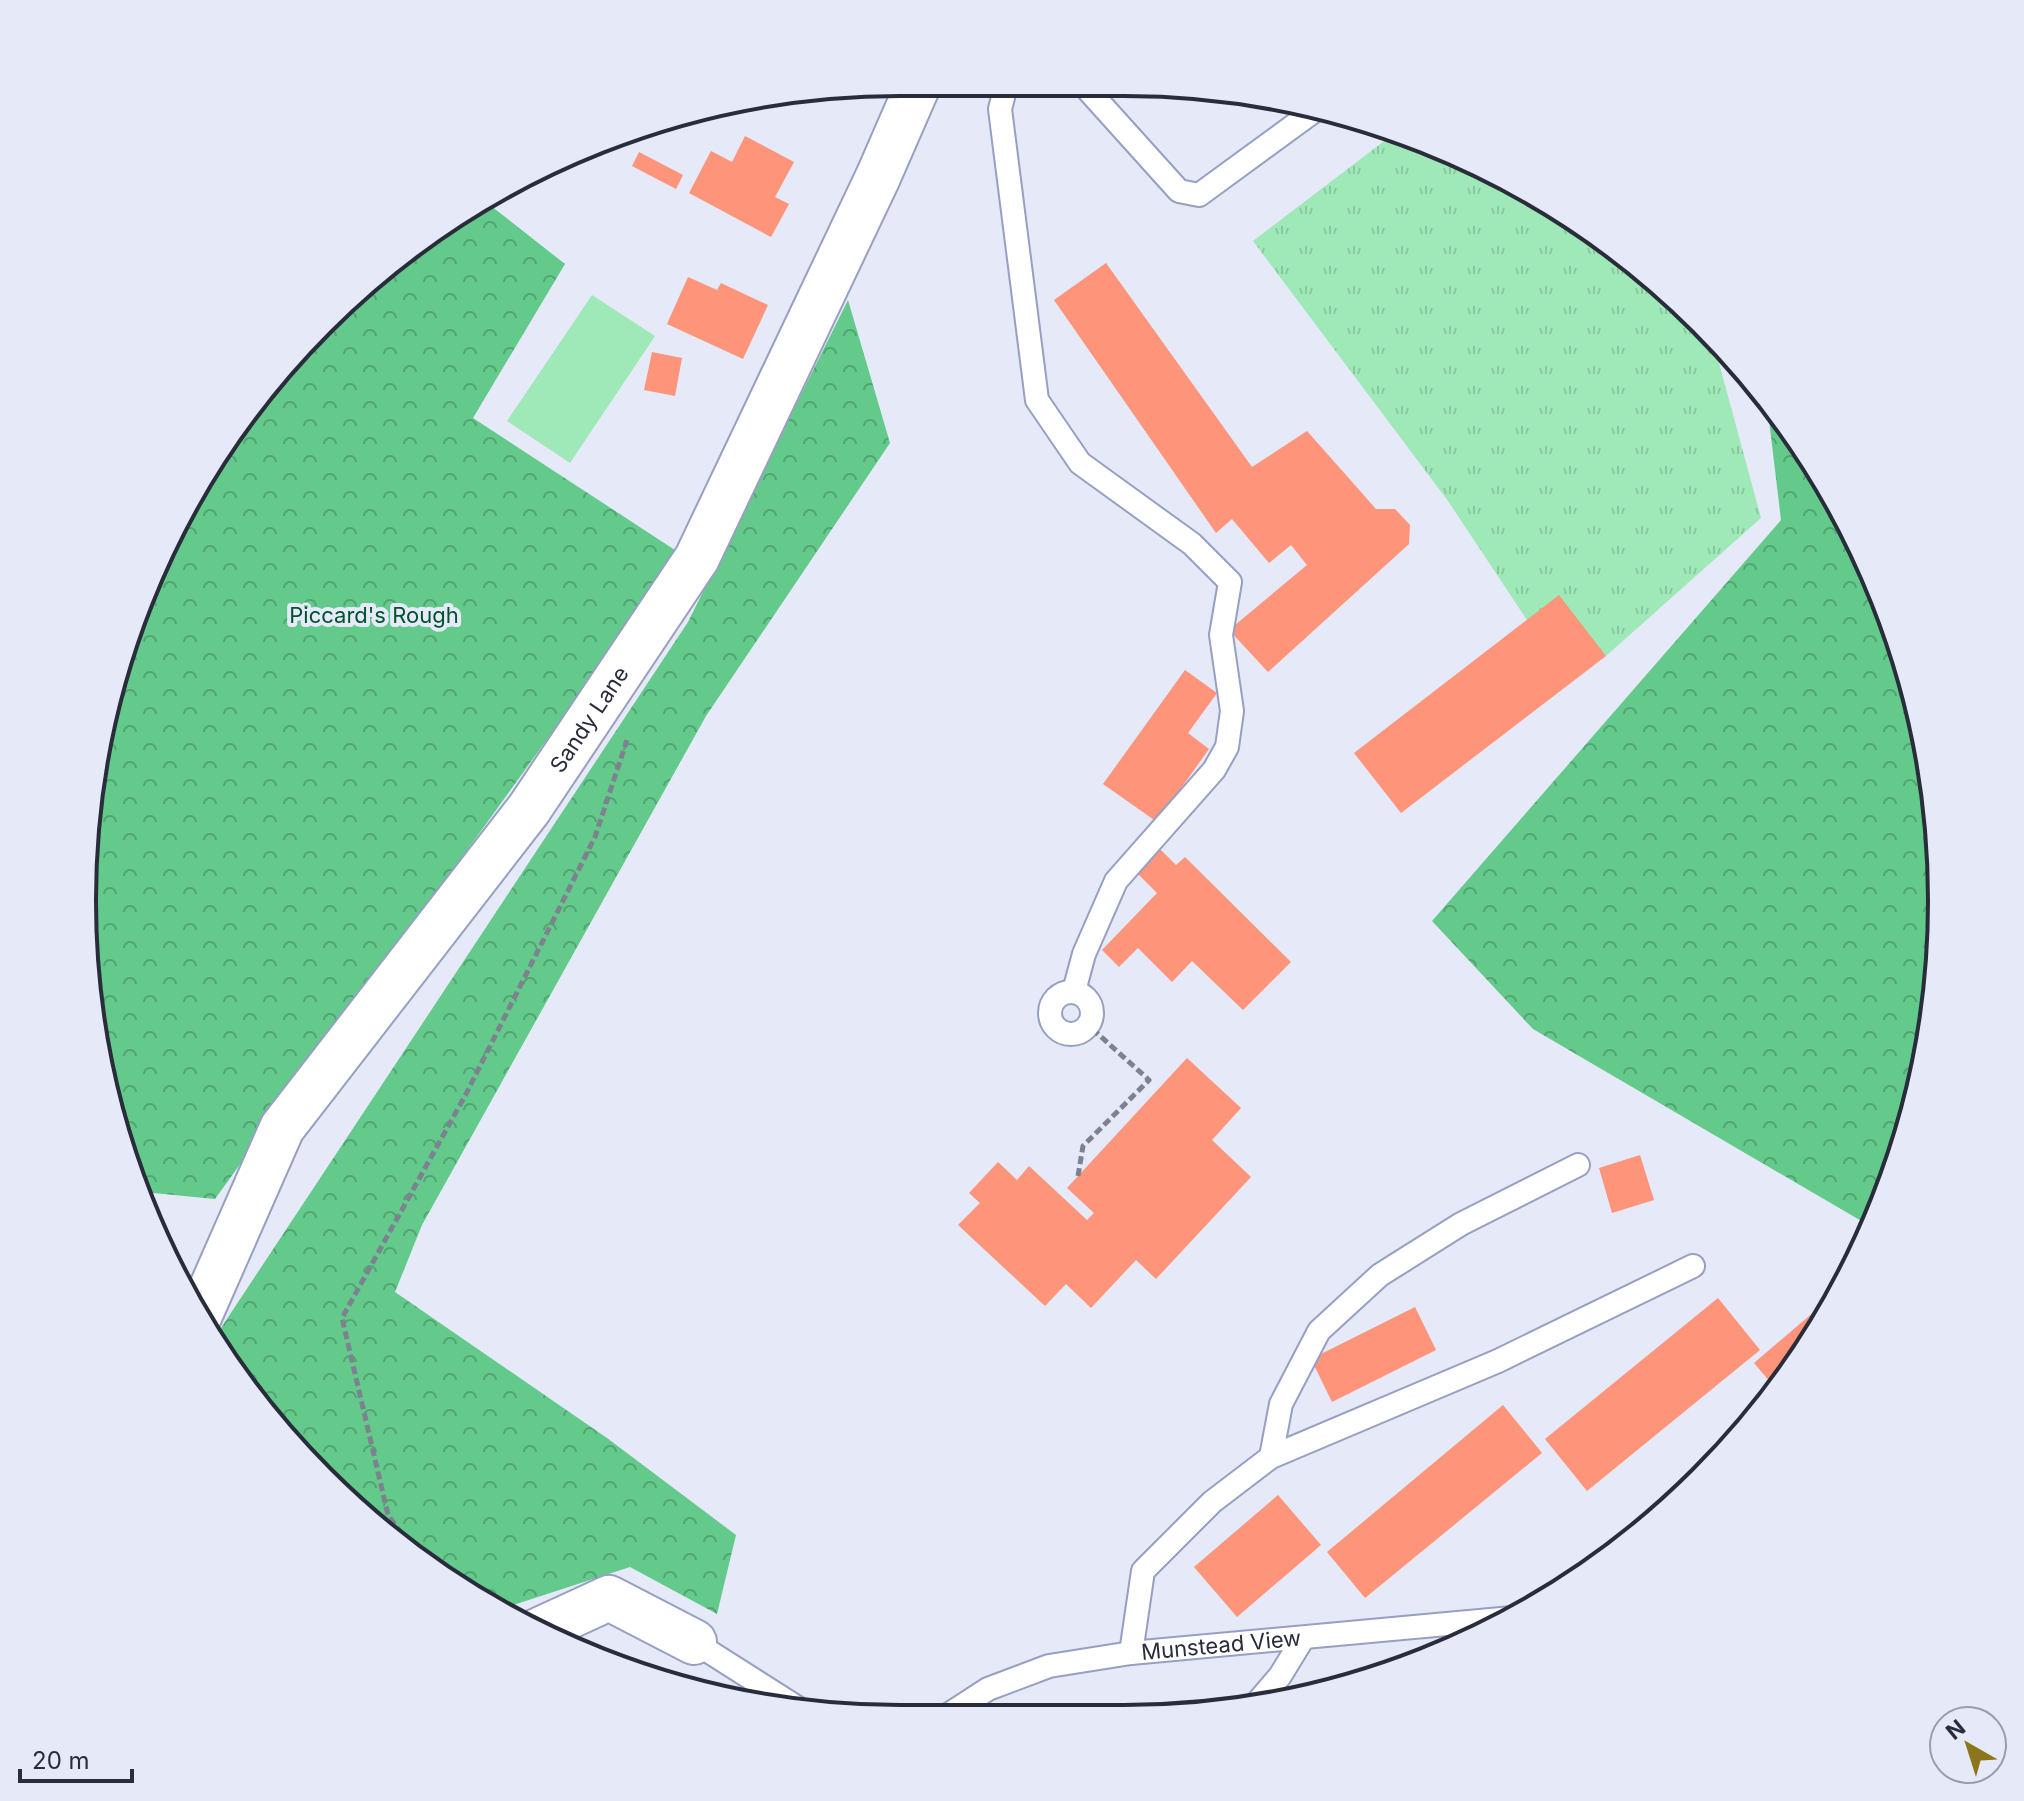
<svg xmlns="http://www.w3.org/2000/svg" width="2024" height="1801" font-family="Inter,sans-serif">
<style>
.grass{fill:url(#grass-tufts)}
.forest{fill:url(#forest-crowns)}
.garden{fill:#9fe9b8}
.building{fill:#fe947a}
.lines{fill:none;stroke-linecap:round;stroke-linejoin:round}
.service-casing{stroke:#979fc2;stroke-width:26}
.minor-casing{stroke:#979fc2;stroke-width:48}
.path{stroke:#7e8290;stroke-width:5;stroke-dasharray:8 4;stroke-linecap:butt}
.service{stroke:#fff;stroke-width:22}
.minor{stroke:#fff;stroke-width:44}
.labels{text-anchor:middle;stroke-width:8;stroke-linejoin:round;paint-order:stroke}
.park-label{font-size:22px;fill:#00542d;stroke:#e5e9f8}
.street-label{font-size:22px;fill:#292c3a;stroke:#e5e9f8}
.rim{fill:none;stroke:#292c3a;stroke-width:4}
</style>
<defs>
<pattern id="grass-tufts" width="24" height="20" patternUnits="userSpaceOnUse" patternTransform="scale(2)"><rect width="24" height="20" fill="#9fe9b8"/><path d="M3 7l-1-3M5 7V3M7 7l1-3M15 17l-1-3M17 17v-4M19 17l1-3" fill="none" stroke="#89c89f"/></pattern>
<pattern id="forest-crowns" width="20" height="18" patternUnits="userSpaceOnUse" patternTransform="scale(2)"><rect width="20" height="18" fill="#63ca8b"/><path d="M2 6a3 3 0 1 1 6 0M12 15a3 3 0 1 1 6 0" fill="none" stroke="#52a473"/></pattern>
</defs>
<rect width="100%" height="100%" fill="#e5e9f8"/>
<path class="grass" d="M 1396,132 L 1436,144 L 1533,192 L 1663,285 L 1712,337 L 1761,518 L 1606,656 L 1527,620 L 1448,501 L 1253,241 Z"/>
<path class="forest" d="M 486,202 L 565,264 L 473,418 L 681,554 L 215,1199 L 143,1192 L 110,1113 L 84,954 L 98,741 L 144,587 L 251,403 L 361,285 Z
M 848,300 L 890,443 L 706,716 L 422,1225 L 395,1292 L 607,1438 L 736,1535 L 717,1614 L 630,1567 L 498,1610 L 402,1550 L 285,1440 L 213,1340 L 688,622 Z
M 1766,395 L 1857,538 L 1914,688 L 1940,846 L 1935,1007 L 1899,1163 L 1870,1226 L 1533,1029 L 1432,921 L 1781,520 Z"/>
<path class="garden" d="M 592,295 L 655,336 L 570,463 L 507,421 Z"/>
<path class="building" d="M 745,136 L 794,162 L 775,197 L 789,204 L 771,237 L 689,193 L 711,151 L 732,162 Z
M 639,152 L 683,175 L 676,189 L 632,166 Z
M 1106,263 L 1252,467 L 1307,431 L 1376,509 L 1395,509 L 1410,525 L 1409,544 L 1268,672 L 1229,630 L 1307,565 L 1291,545 L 1269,563 L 1232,519 L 1216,533 L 1054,300 Z
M 688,277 L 717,290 L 721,283 L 768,305 L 743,359 L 667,324 Z
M 652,352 L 682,358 L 675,396 L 644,390 Z
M 1559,595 L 1606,656 L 1401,813 L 1354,753 Z
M 1185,670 L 1217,693 L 1188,733 L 1209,749 L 1157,822 L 1103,784 Z
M 1160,849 L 1176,865 L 1185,857 L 1291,962 L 1243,1010 L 1192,961 L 1172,982 L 1138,948 L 1119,967 L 1102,950 L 1157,893 L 1137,873 Z
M 1187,1058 L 1241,1108 L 1212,1140 L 1251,1177 L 1156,1279 L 1136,1260 L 1091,1308 L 1066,1284 L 1045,1306 L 958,1225 L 980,1203 L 969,1193 L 998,1162 L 1017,1180 L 1029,1166 L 1087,1220 L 1094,1213 L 1067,1188 Z
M 1640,1155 L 1654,1200 L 1612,1213 L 1599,1168 Z
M 1842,1288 L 1833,1309 L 1776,1389 L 1754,1363 Z
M 1718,1298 L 1760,1350 L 1587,1491 L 1545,1439 Z
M 1415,1307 L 1436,1350 L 1332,1402 L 1311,1359 Z
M 1503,1405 L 1542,1453 L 1365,1598 L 1327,1552 Z
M 1278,1495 L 1321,1545 L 1237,1617 L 1194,1567 Z"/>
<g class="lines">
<g class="service-casing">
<g id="service">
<path d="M 1006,86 L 1000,109 L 1037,400 L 1080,463 L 1192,544 L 1230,582 L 1221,635 L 1232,711 L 1227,747 L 1214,770 L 1116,881 L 1084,954 L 1074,991"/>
<path d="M 1088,90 L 1179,191 L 1199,195 L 1318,108"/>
<circle cx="1071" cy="1013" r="21"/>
<path d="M 1271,1457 L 1281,1404 L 1319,1331 L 1380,1275 L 1461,1224 L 1578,1165"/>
<path d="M 694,1642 L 801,1710"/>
<path d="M 1131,1653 L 1143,1571 L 1212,1502 L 1271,1457 L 1498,1361 L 1693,1266"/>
<path d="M 1256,1704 L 1280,1676 L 1302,1640"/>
<path id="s1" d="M 945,1717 L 988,1689 L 1049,1666 L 1131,1653 L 1512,1618"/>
</g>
</g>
<g class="minor-casing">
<g id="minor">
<path id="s2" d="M 198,1319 L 282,1128 L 529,809 L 697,558 L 878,177 L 919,83"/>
<path d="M 535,1632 L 609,1598 L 694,1642"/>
</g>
</g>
<path class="path" d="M 1078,1176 L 1083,1146 L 1149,1080 L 1088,1025
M 423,1563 L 388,1515 L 342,1318 L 466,1094 L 595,837 L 627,740"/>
<use href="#service" class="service"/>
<use href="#minor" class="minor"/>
</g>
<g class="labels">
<g class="park-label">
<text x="374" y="623">Piccard's Rough</text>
</g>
<g class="street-label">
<text dy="8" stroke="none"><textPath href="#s2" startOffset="720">Sandy Lane</textPath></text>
<text dy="8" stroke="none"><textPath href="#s1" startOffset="290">Munstead View</textPath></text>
</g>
</g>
<path d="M0 0H2024V1801H0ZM900 96H1124A804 804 0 0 1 1928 900V901A804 804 0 0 1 1124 1705H900A804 804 0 0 1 96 901V900A804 804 0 0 1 900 96Z" fill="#e5e9f8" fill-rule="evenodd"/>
<path class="rim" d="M900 96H1124A804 804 0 0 1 1928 900V901A804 804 0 0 1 1124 1705H900A804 804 0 0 1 96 901V900A804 804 0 0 1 900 96Z"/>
<g transform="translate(1968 1745) rotate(321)"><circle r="38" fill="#e5e9f8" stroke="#9a9dac" stroke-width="2"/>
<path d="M0-6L14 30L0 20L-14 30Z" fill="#8c761a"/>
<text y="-12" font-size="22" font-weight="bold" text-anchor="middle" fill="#292c3a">N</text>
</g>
<path d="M20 1769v12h112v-12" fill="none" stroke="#292c3a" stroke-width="4"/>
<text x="32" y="1769" font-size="24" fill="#292c3a" stroke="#e5e9f8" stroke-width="6" paint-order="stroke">20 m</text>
</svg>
